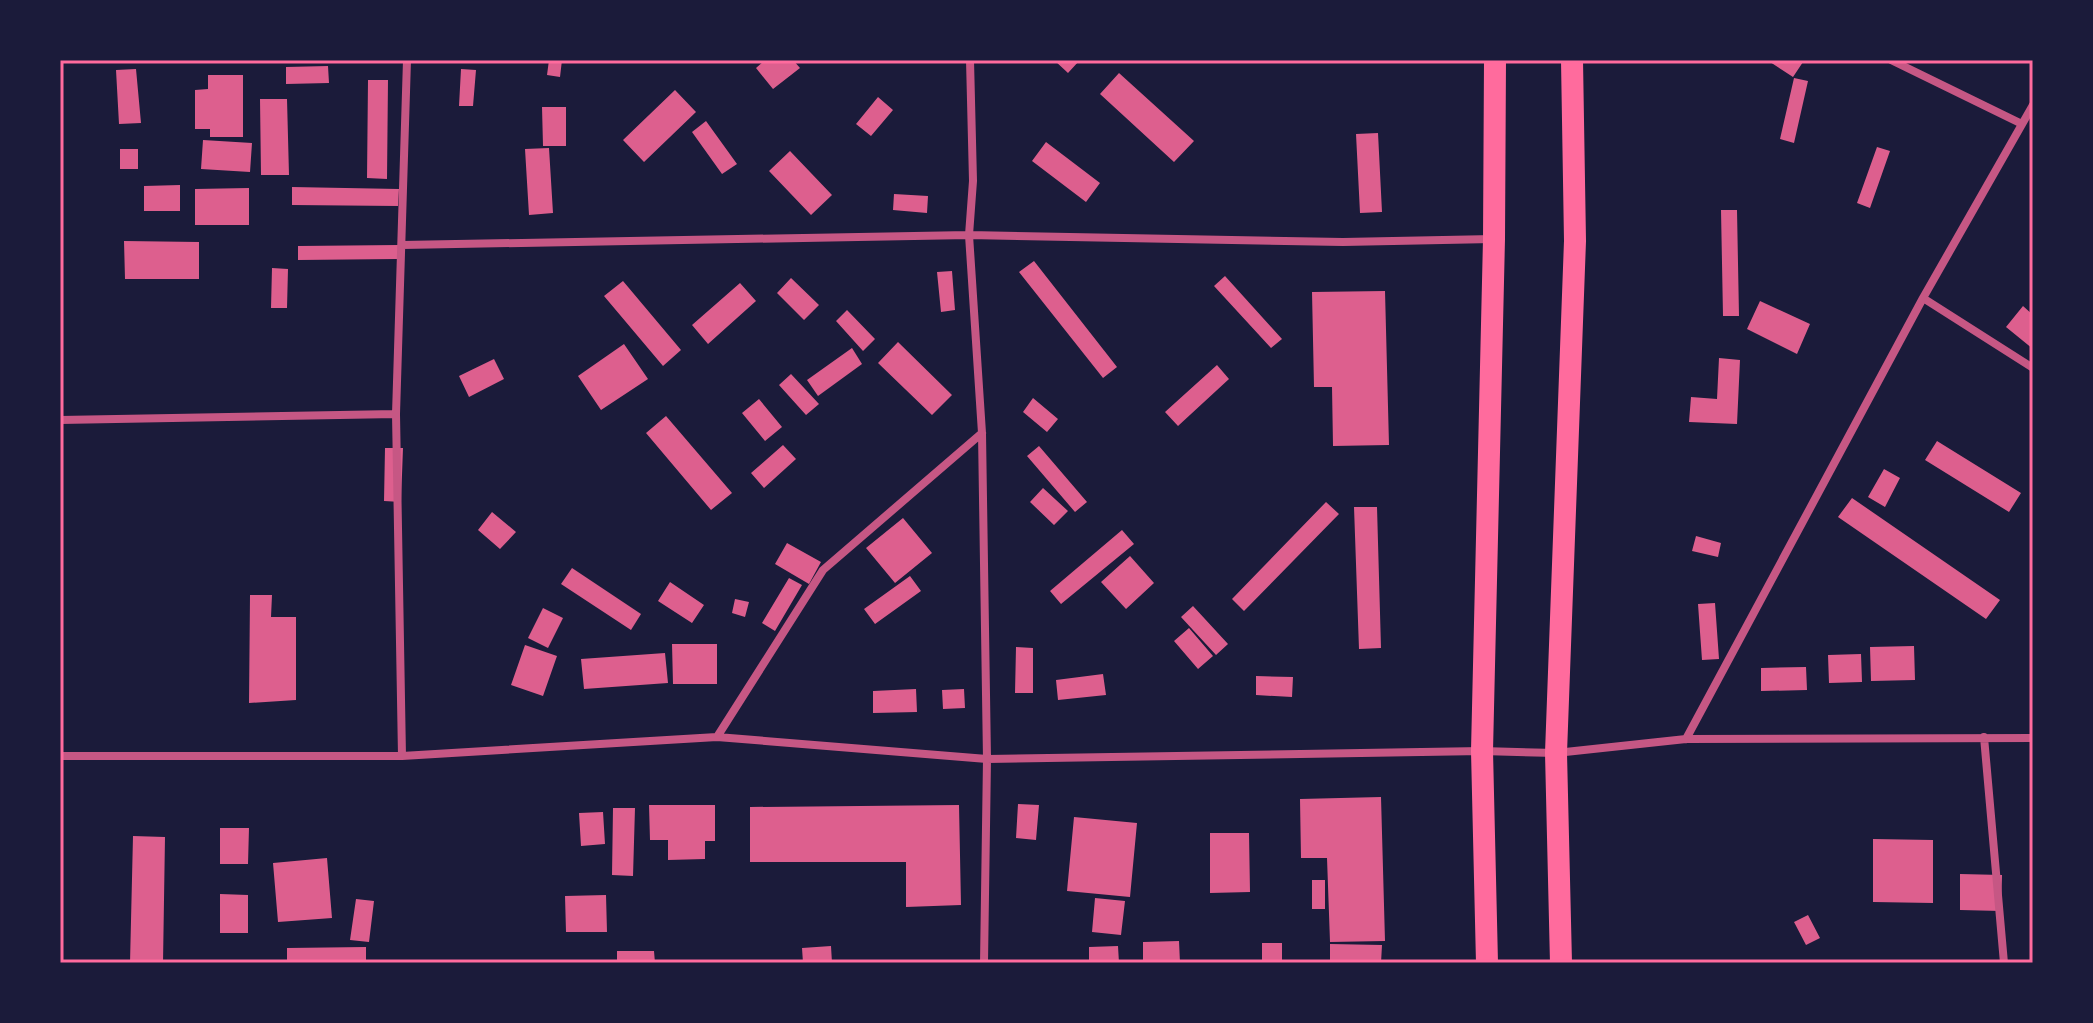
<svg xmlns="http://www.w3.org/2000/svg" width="2093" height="1023" font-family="Merriweather,serif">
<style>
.building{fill:#dd5f8e}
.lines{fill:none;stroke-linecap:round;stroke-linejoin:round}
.minor{stroke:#c65784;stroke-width:8}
.trunk{stroke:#ff6b9d;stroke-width:22}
.neatline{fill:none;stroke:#ff6b9d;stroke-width:3}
</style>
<rect width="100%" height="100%" fill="#1b1b3a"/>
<path class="building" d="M 549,60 L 562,60 L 560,77 L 547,75 Z
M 765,60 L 793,60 L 800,68 L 773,89 L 756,68 Z
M 1054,60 L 1078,60 L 1079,61 L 1068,73 Z
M 1767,60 L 1800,60 L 1803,62 L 1793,77 Z
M 328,66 L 329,83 L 286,84 L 286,67 Z
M 136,69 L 141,123 L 119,124 L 116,70 Z
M 461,69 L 476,70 L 473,106 L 459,106 Z
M 1119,73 L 1194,141 L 1174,162 L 1100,94 Z
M 208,75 L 243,75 L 243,137 L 210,137 L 210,129 L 195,129 L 195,90 L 208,89 Z
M 1794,78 L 1808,81 L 1794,143 L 1780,139 Z
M 368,80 L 388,80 L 387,179 L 367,178 Z
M 675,90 L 696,112 L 644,162 L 623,140 Z
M 878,97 L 893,110 L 871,136 L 856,124 Z
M 260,99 L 287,99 L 289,175 L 261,175 Z
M 542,107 L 566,107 L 566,146 L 543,146 Z
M 706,121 L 737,164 L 722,174 L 692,132 Z
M 1378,133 L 1382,212 L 1360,213 L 1356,134 Z
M 203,140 L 252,143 L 250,172 L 201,169 Z
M 1046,142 L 1100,183 L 1086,202 L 1032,161 Z
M 1877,147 L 1890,151 L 1870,208 L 1857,203 Z
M 549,148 L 553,213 L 529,215 L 525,149 Z
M 120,149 L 138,149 L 138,169 L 120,169 Z
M 790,151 L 832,195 L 811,215 L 769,171 Z
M 180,185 L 180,211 L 144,211 L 144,186 Z
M 292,187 L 399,189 L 398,206 L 292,205 Z
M 249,188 L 249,225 L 195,225 L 195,189 Z
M 894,194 L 928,196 L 927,213 L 893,210 Z
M 1721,210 L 1737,210 L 1739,316 L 1723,316 Z
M 124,241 L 199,242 L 199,279 L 125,279 Z
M 398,245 L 398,259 L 298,260 L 298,246 Z
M 1034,261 L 1117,367 L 1103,378 L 1019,272 Z
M 272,268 L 288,269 L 287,308 L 271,308 Z
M 952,271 L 955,310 L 941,312 L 937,272 Z
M 1225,276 L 1282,339 L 1271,348 L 1214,286 Z
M 791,278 L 819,305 L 804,320 L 777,293 Z
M 623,281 L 681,350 L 663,366 L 604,296 Z
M 740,283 L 756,301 L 708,344 L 692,325 Z
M 1385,291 L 1389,445 L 1333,446 L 1332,387 L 1314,387 L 1312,292 Z
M 1760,301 L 1810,324 L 1797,354 L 1747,329 Z
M 2023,306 L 2033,315 L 2033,349 L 2006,327 Z
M 847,310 L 875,339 L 863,351 L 836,321 Z
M 898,342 L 952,395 L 932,415 L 878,363 Z
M 624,344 L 648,379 L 601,410 L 578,376 Z
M 852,348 L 862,364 L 818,396 L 807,380 Z
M 1719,358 L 1740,360 L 1737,424 L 1689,422 L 1691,397 L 1717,399 Z
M 494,359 L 504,379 L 469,397 L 459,376 Z
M 1217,365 L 1229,379 L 1178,426 L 1165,412 Z
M 791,374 L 819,404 L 806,415 L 779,385 Z
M 1033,398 L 1058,419 L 1047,432 L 1023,412 Z
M 759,399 L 782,427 L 765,441 L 742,413 Z
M 666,416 L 732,493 L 711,510 L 646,433 Z
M 1937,441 L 2021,493 L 2009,512 L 1925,460 Z
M 783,445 L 796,459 L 764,488 L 751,473 Z
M 1039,446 L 1087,502 L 1075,512 L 1027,456 Z
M 385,448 L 403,448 L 401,502 L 384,501 Z
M 1884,469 L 1900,478 L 1885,507 L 1868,497 Z
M 1043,488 L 1068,511 L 1054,525 L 1030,502 Z
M 1852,498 L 2000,600 L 1986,619 L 1838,517 Z
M 1326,502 L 1339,514 L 1244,611 L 1232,599 Z
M 1354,507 L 1377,507 L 1381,648 L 1359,649 Z
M 492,512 L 516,532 L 500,549 L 478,530 Z
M 903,518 L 932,553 L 895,583 L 866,548 Z
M 1122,530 L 1134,544 L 1061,604 L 1050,591 Z
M 1696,536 L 1721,543 L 1718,557 L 1692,551 Z
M 787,543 L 821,562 L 809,584 L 775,564 Z
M 1130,556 L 1154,583 L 1126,609 L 1101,582 Z
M 572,568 L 641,614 L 631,630 L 561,584 Z
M 910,576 L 921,591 L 875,624 L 864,609 Z
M 789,578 L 802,585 L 775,631 L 762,623 Z
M 670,582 L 704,605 L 692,623 L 658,601 Z
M 250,595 L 272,595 L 271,617 L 296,617 L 296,700 L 249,703 Z
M 735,599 L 749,602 L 745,617 L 732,613 Z
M 1715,603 L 1719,659 L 1702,660 L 1698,604 Z
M 1193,606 L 1228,644 L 1216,655 L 1181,617 Z
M 543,608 L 563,618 L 548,648 L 528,638 Z
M 1189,628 L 1213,656 L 1198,669 L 1174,641 Z
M 672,644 L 717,644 L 717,684 L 673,684 Z
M 525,645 L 557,656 L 543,696 L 511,685 Z
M 1914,646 L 1915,680 L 1871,681 L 1870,647 Z
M 1016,647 L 1033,648 L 1033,693 L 1015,693 Z
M 665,653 L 668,683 L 584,689 L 581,659 Z
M 1861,654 L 1862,682 L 1829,683 L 1828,655 Z
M 1806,667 L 1807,690 L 1761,691 L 1761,668 Z
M 1103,674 L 1106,695 L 1058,700 L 1056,680 Z
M 1256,676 L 1293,677 L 1292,697 L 1256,695 Z
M 916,689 L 917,712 L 873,713 L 873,691 Z
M 964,689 L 965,708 L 943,709 L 942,690 Z
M 1381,797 L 1385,941 L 1330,942 L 1327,858 L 1301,858 L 1300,799 Z
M 1018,804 L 1039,805 L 1036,840 L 1016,838 Z
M 649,805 L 715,805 L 715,841 L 705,841 L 705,859 L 668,860 L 668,840 L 650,840 Z
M 959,805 L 961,905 L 906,907 L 906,862 L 750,862 L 750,807 Z
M 613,808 L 635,808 L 633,876 L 612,875 Z
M 603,812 L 605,844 L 581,846 L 579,813 Z
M 1074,817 L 1137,823 L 1130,897 L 1067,891 Z
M 220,828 L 249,828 L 248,864 L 220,864 Z
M 1210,833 L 1249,833 L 1250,892 L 1210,893 Z
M 133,836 L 165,837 L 163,963 L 130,963 Z
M 1873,839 L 1933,840 L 1933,903 L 1873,902 Z
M 327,858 L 332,918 L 278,922 L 273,863 Z
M 1960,874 L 2002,875 L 2001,911 L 1960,910 Z
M 1312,880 L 1325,880 L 1325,909 L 1312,909 Z
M 220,894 L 248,895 L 248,933 L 220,933 Z
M 606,895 L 607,932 L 566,932 L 565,896 Z
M 1095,898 L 1125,901 L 1121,935 L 1092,932 Z
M 356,899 L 374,901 L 369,942 L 350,940 Z
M 1808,915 L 1820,938 L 1806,945 L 1794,922 Z
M 1179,941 L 1180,963 L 1143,963 L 1143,942 Z
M 1262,943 L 1282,943 L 1282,963 L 1262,963 Z
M 1330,944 L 1382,945 L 1381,963 L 1330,963 Z
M 831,946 L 832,963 L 803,963 L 802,948 Z
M 1118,946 L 1119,963 L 1089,963 L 1089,947 Z
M 366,947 L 366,963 L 287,963 L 287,948 Z
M 617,951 L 654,951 L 655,963 L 617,963 Z"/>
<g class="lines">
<path class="minor" d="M 970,60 L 973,181 L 969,235 L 982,433 L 987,759 L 984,963
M 1891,60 L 2022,124
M 402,245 L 969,235 L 1343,242 L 1493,239
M 1923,298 L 2033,368
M 60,420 L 396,414
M 717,737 L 823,570 L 982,433
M 1984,737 L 2004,963
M 1686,739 L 1923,298 L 2033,105
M 60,756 L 402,756 L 717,737 L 987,759 L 1482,751 L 1556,753 L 1686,739 L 2033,738
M 402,756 L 396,414 L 407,60"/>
<path class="trunk" d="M 1487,963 L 1482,751 L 1494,239 L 1495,60
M 1561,963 L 1556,753 L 1575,241 L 1572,60"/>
</g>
<rect width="2093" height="1023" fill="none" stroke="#1b1b3a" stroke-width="124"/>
<rect x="62" y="62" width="1969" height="899" class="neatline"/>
</svg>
